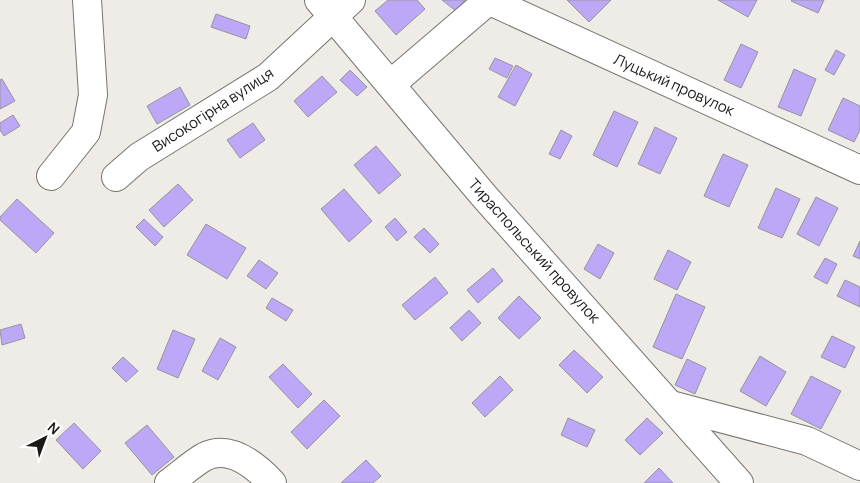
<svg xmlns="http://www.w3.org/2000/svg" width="860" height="483" font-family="Manrope,sans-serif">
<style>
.building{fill:#bca8f6;stroke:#96959a}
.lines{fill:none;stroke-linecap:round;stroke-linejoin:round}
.minor-casing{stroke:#777570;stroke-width:30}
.minor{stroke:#fff;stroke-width:28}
.labels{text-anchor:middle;stroke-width:4.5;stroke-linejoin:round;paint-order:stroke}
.street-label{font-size:15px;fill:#191917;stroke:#fff}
</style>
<rect width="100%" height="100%" fill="#efece7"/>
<path class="building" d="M 388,0 L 417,0 L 425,9 L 396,35 L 375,11 Z
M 442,0 L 465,0 L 456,11 Z
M 567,0 L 611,0 L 589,22 Z
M 718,0 L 757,0 L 748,17 Z
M 792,0 L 824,0 L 818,13 L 791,1 Z
M 216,14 L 250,26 L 246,39 L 211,27 Z
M 741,44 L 758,52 L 741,88 L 724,80 Z
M 836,50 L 845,55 L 834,75 L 825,70 Z
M 495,58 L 513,66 L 507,78 L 489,69 Z
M 516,65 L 532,74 L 515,106 L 498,97 Z
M 794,69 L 816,79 L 801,116 L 778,107 Z
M 350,70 L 367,87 L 357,96 L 340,80 Z
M 322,76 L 337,92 L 308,117 L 294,101 Z
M 2,79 L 15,101 L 0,109 L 0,80 Z
M 180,87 L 190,105 L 157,124 L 147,106 Z
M 843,98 L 860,106 L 860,130 L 854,142 L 828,130 Z
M 614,111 L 638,122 L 617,167 L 593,155 Z
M 13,115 L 20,126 L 4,136 L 0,130 L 0,123 Z
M 253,123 L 265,140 L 240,158 L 227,140 Z
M 655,127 L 677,138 L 660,174 L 638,164 Z
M 561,130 L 572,136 L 560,159 L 549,154 Z
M 376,146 L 401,175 L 379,194 L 354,165 Z
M 723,154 L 748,165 L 729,207 L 704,196 Z
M 178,184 L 193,200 L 164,227 L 149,210 Z
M 776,188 L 800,199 L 782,238 L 758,228 Z
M 344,189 L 372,221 L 349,242 L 321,209 Z
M 816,197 L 838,208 L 819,246 L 797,234 Z
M 17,199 L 54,233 L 36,253 L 0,220 L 0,217 Z
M 395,218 L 407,232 L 397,241 L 385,227 Z
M 144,219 L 163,237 L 155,246 L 136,227 Z
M 206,224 L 246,248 L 227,279 L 187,255 Z
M 424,228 L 439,244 L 430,253 L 414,237 Z
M 860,241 L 860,259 L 853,256 Z
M 598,244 L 614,253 L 600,279 L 584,269 Z
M 668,250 L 691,262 L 677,290 L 654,279 Z
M 825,258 L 837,264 L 827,284 L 814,277 Z
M 259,260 L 278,273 L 266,289 L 247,276 Z
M 493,268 L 503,281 L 478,303 L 467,290 Z
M 435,277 L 448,293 L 415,320 L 402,305 Z
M 845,280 L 860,287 L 860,307 L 837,296 Z
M 676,294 L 705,307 L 682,359 L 653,347 Z
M 519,296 L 541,318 L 519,339 L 498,318 Z
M 272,298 L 293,310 L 286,321 L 266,308 Z
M 469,310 L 481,323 L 462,341 L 450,328 Z
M 21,324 L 25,338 L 2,345 L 0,330 Z
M 173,330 L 195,339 L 178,378 L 157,369 Z
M 832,336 L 855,347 L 845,368 L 821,357 Z
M 220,338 L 236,347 L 218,380 L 202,371 Z
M 574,350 L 603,377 L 587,393 L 559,365 Z
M 760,356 L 786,372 L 766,406 L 740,391 Z
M 123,357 L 138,371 L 126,382 L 112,368 Z
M 687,359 L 706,368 L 695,394 L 675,385 Z
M 283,364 L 312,394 L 298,408 L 269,377 Z
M 500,376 L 513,390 L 485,417 L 472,403 Z
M 811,376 L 841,391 L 821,429 L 791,414 Z
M 324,400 L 340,416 L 307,449 L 291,432 Z
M 568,418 L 595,430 L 587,447 L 561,435 Z
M 647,418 L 663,433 L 640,455 L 625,440 Z
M 74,423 L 101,451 L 83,469 L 56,440 Z
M 147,425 L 174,457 L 152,475 L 125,443 Z
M 366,460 L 381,476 L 373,483 L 341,483 Z
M 659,468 L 673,483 L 644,483 Z"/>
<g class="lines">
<g class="minor-casing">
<path id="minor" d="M 319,0 L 484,196 L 739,483
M 488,0 L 860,170
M 391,84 L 489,0
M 51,176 L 86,132 L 93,95 L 87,0
M 116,177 L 139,157 L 268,77 L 351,0
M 671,405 L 807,441 L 860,466
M 169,483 C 180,475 192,464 204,457 C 229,444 255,465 272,483"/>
</g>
<use href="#minor" class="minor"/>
</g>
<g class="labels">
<g class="street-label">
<text transform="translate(674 85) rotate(24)" y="5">Луцький провулок</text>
<text transform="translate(213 110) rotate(-33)" y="5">Високогірна вулиця</text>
<text transform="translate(534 251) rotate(48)" y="5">Тираспольський провулок</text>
</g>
</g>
<g transform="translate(45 438) rotate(42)" stroke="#ffffff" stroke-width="4" paint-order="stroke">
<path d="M0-4L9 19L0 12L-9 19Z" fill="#191917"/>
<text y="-8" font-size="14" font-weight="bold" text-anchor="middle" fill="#191917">N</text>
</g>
</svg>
